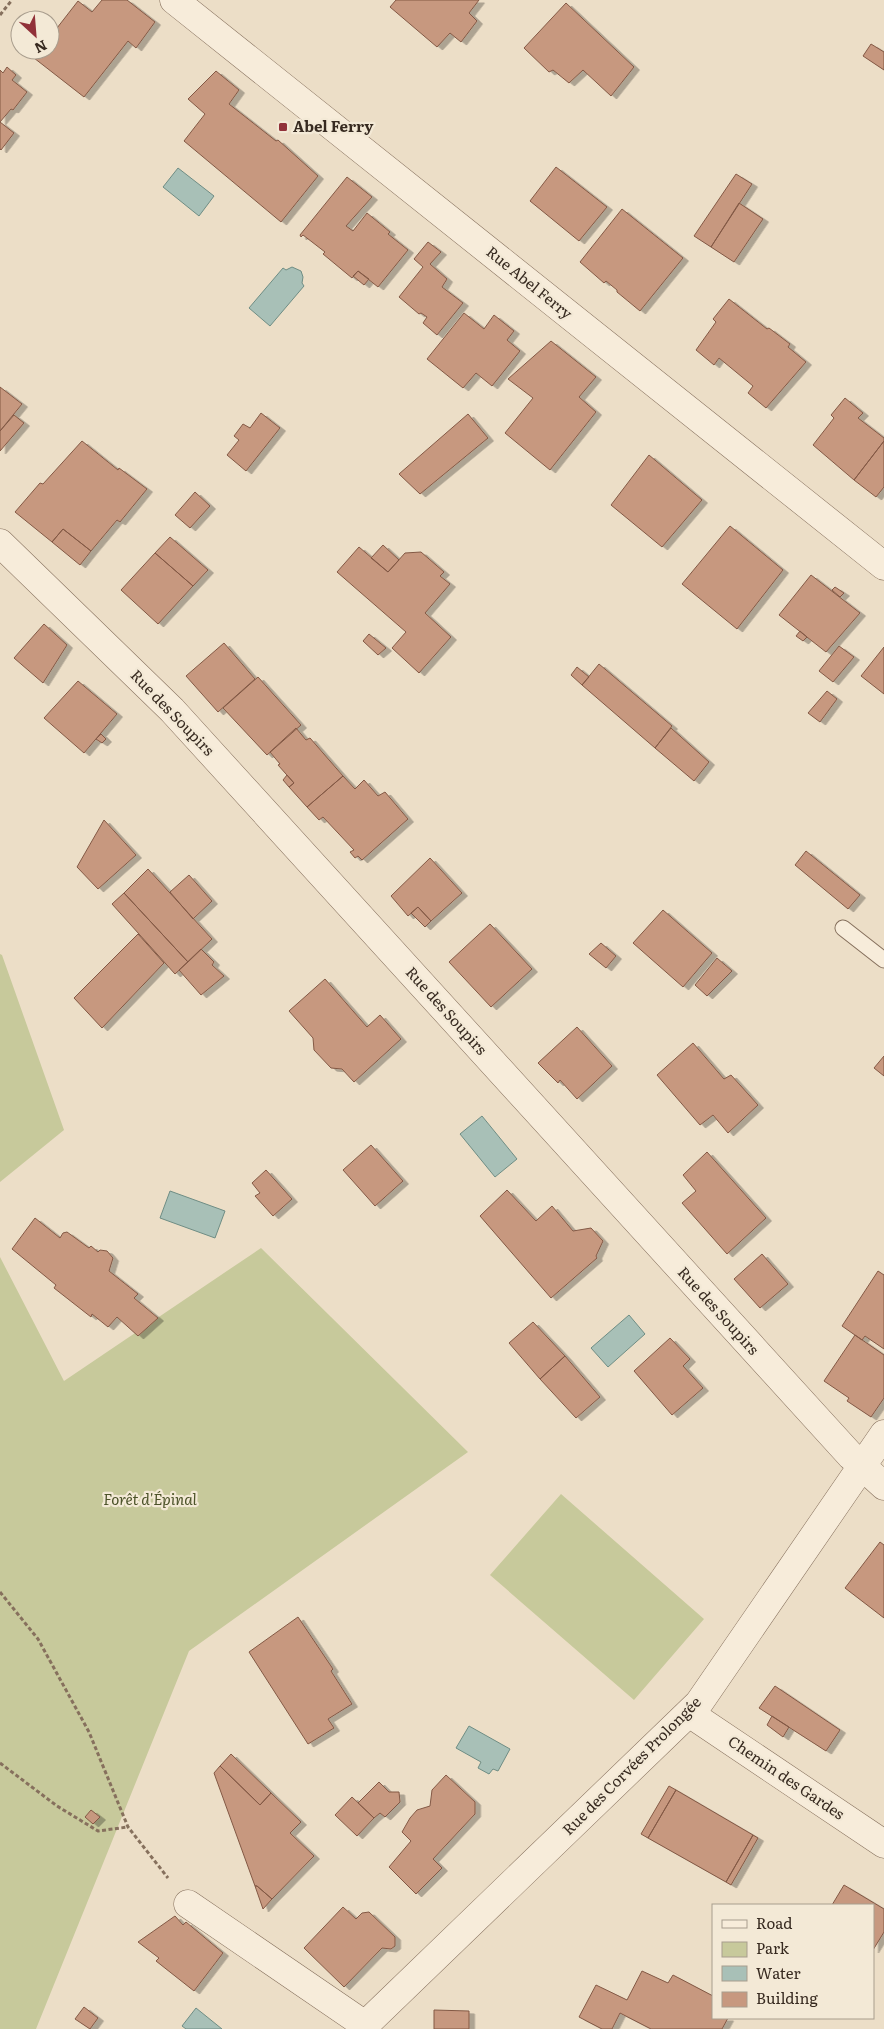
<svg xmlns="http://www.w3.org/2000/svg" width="884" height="2029" font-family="Literata,serif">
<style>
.green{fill:#c7c99b}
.water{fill:#a8c0b7;stroke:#6f8d84}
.building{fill:#c7987f;stroke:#835945;filter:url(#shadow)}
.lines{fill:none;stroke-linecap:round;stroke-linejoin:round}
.lane-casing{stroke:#86705d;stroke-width:17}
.street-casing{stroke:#86705d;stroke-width:29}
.path{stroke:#86705d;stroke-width:3;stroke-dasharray:4 2.5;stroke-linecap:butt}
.lane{stroke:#f7ecda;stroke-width:15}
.street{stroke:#f7ecda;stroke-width:28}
.poi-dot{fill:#913139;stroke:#f3e9d6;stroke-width:2}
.labels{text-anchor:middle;stroke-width:4.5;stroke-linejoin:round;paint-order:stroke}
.poi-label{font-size:15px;font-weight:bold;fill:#372a20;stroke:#f3e9d6;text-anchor:start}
.street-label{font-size:15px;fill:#372a20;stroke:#f3e9d6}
.park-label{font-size:15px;font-style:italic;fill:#4b5228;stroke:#f3e9d6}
</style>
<defs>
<filter id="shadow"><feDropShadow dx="5.5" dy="3" stdDeviation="0" flood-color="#0004"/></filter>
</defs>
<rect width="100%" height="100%" fill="#ecdec7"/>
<path class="green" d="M 0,954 L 2,955 L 64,1130 L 0,1182 Z
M 261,1248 L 468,1452 L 189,1651 L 36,2029 L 0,2029 L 0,1257 L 64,1381 Z
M 561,1494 L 704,1619 L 634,1700 L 490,1575 Z"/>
<path class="water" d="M 178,168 L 214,196 L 199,216 L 163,187 Z
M 292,267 L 301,271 L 303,277 L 302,283 L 304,286 L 270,326 L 249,308 L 283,268 L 286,270 Z
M 482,1116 L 517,1159 L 495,1177 L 460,1134 Z
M 170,1191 L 225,1211 L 215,1238 L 160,1218 Z
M 629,1315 L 645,1334 L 608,1367 L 591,1348 Z
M 469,1726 L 510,1749 L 498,1771 L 493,1769 L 489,1774 L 478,1768 L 481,1762 L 456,1748 Z
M 196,2008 L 222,2029 L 186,2029 L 182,2026 Z"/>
<path class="building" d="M 102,0 L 127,0 L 155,22 L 136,48 L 128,41 L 84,97 L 34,58 L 40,50 L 50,50 L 50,37 L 78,1 L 92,12 Z
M 396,0 L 479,0 L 469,13 L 477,21 L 461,42 L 450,33 L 437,47 L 390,7 Z
M 566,3 L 634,67 L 611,96 L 583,70 L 569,83 L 553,70 L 549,72 L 524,48 Z
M 871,44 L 884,52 L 884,70 L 863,56 Z
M 7,67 L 16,75 L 12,80 L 27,92 L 13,110 L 11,109 L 0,122 L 14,133 L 1,150 L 0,149 L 0,70 L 3,73 Z
M 216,71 L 239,90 L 229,104 L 276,141 L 278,140 L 318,176 L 281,222 L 184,141 L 205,114 L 188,99 Z
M 556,167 L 607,207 L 579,241 L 530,201 Z
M 736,174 L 752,184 L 711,247 L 694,236 Z
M 347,177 L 372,197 L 346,226 L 353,231 L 367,213 L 390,232 L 388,234 L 408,250 L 378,287 L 358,271 L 352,278 L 323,254 L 325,252 L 303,235 L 301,237 L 300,235 Z
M 739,203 L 763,219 L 734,262 L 711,247 Z
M 622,209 L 683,258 L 640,311 L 617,292 L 617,290 L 606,281 L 604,283 L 580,262 Z
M 428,242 L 441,252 L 430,264 L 447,279 L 442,287 L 463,303 L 437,335 L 423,323 L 427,317 L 421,313 L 419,314 L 399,297 L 423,267 L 414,259 Z
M 358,271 L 369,279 L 364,285 L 353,276 Z
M 729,299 L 767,329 L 769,328 L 790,344 L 788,347 L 806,362 L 766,408 L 748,393 L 753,386 L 719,358 L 714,365 L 696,350 L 716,322 L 713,319 Z
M 464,313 L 484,329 L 494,315 L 514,331 L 507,340 L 520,351 L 492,386 L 476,373 L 463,388 L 427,359 Z
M 551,341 L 596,377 L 579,397 L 596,412 L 550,470 L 505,433 L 533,398 L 508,379 Z
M 0,387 L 22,404 L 0,431 Z
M 845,398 L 863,413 L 858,418 L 884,438 L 884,441 L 854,480 L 813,445 L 834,418 L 831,415 Z
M 261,413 L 280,428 L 246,471 L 227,455 L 239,440 L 234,436 L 243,424 L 250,428 Z
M 468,414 L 488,438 L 420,494 L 399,474 Z
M 14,415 L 24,423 L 0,451 L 0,431 Z
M 82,441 L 118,470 L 119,468 L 147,489 L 120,522 L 117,520 L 91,551 L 63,529 L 52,542 L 15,512 L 40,483 L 43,484 Z
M 884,441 L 884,487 L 876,497 L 854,480 Z
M 649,455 L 702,500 L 662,547 L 611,505 Z
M 195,492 L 210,506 L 190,528 L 175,515 Z
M 730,526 L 783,570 L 737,629 L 682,584 Z
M 63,529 L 91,551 L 80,565 L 52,542 Z
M 170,537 L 208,570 L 193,586 L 155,553 Z
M 383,545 L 399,560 L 388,572 L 371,558 Z
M 359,547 L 388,572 L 405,553 L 421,552 L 444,572 L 440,576 L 450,584 L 425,613 L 451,637 L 419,673 L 392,648 L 406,632 L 337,572 Z
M 155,553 L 193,586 L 158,624 L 121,590 Z
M 811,575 L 860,613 L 826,652 L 779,615 Z
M 835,587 L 844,593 L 840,597 L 832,590 Z
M 44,624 L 67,645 L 43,683 L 14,658 Z
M 800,631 L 807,637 L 803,641 L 796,636 Z
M 369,634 L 386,648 L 378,655 L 363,641 Z
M 224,643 L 255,679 L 218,712 L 186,676 Z
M 839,646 L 854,657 L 833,682 L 819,671 Z
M 884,647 L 884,694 L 861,676 Z
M 599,664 L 672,726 L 655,748 L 582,685 Z
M 577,667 L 589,677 L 582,685 L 571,675 Z
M 258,677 L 301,725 L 267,755 L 223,708 Z
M 78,681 L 117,714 L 84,753 L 44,718 Z
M 827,691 L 837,699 L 820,722 L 808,713 Z
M 296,728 L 306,740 L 310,738 L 343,776 L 307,807 L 289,787 L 294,783 L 278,765 L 280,764 L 270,752 Z
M 671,728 L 709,762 L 694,781 L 655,748 Z
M 101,734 L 106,739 L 102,743 L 96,739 Z
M 287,775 L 294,783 L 289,787 L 283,780 Z
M 343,776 L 355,789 L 364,780 L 378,796 L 385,792 L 408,819 L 362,860 L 358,856 L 355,858 L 350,852 L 354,850 L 323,817 L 319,820 L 307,807 Z
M 104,820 L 136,855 L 98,889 L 77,867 Z
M 806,851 L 860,895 L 848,909 L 795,865 Z
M 430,858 L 462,893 L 431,921 L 418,907 L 408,916 L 391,896 Z
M 148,869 L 212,939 L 188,962 L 124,893 Z
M 189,875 L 212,901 L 193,919 L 170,892 Z
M 124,893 L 188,962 L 175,974 L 112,904 Z
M 418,907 L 431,921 L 425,927 L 411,913 Z
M 663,910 L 712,953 L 683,987 L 633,943 Z
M 490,924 L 532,969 L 491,1007 L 449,962 Z
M 138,934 L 164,963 L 102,1028 L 74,998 Z
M 601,943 L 616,956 L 606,968 L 589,954 Z
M 201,949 L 214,962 L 212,965 L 224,976 L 201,995 L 179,970 Z
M 717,958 L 732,971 L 707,996 L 695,985 Z
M 325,979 L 367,1027 L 380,1015 L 401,1039 L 354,1082 L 342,1069 L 331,1068 L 314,1050 L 313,1038 L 289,1011 Z
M 577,1027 L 612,1066 L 577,1099 L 560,1080 L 558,1083 L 538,1063 Z
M 693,1043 L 724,1079 L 731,1075 L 758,1105 L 728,1133 L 713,1115 L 700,1125 L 657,1075 Z
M 884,1056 L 884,1076 L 874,1068 Z
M 371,1145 L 403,1181 L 375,1206 L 343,1170 Z
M 707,1152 L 766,1218 L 727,1254 L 682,1203 L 696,1191 L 683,1175 Z
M 266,1170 L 292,1199 L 273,1216 L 255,1196 L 260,1193 L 252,1183 Z
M 507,1190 L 536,1221 L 552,1206 L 573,1231 L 591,1228 L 603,1241 L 596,1256 L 597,1258 L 551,1298 L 480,1216 Z
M 35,1218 L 60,1238 L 63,1233 L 67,1232 L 89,1248 L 91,1246 L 98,1252 L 100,1250 L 107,1251 L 113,1258 L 109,1271 L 138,1294 L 134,1298 L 158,1318 L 138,1336 L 117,1317 L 108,1327 L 92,1314 L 91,1317 L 54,1288 L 56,1285 L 12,1249 Z
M 762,1254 L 788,1284 L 760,1308 L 734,1279 Z
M 878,1271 L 884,1275 L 884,1349 L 865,1336 L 862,1340 L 842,1326 Z
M 533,1322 L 565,1356 L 540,1379 L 509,1343 Z
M 855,1335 L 884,1355 L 884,1398 L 871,1417 L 847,1401 L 849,1398 L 824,1381 Z
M 670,1338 L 690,1359 L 683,1366 L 703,1388 L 672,1415 L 634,1371 Z
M 565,1356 L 600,1397 L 576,1418 L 540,1379 Z
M 880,1542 L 884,1545 L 884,1618 L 845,1588 Z
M 298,1617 L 333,1669 L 331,1671 L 352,1704 L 328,1719 L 334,1728 L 308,1744 L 249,1652 Z
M 775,1686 L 840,1730 L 826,1751 L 759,1708 Z
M 772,1716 L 789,1727 L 783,1737 L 767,1725 Z
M 231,1754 L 271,1793 L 260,1805 L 220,1766 Z
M 220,1766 L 260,1805 L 271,1793 L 301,1822 L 290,1833 L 314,1856 L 272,1899 L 257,1886 L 255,1886 L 214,1773 Z
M 446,1775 L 475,1802 L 475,1814 L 433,1859 L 442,1868 L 416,1894 L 389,1867 L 411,1841 L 402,1832 L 410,1818 L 417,1810 L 430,1806 L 432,1790 Z
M 379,1782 L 389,1792 L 399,1792 L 400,1802 L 385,1817 L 380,1813 L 374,1818 L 358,1803 Z
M 669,1786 L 676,1790 L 648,1838 L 641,1834 Z
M 676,1790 L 753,1835 L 726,1882 L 648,1838 Z
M 352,1797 L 374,1818 L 357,1836 L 335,1815 Z
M 91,1810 L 100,1817 L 93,1824 L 85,1817 Z
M 753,1835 L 758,1838 L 731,1885 L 726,1882 Z
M 844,1885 L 884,1909 L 884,1932 L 873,1950 L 873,1905 L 832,1905 Z
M 255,1886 L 257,1886 L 272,1899 L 263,1909 Z
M 343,1907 L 356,1919 L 362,1913 L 369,1912 L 395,1937 L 395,1946 L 391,1949 L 382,1948 L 344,1987 L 304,1948 Z
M 175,1916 L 183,1925 L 186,1922 L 223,1953 L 194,1991 L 156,1961 L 159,1958 L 138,1942 Z
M 642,1971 L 668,1983 L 673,1975 L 713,1996 L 713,2018 L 728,2018 L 722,2029 L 651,2029 L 620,2013 L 612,2029 L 602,2029 L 579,2017 L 596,1985 L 627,2000 Z
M 84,2007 L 98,2018 L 90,2029 L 75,2019 Z
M 434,2010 L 469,2011 L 469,2029 L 434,2029 Z"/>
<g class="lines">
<g class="lane-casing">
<path id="lane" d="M 843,928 L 884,960"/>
</g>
<g class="street-casing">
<path id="street" d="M 174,0 L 884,566
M 0,543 L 172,710 L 851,1456 L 884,1486
M 689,1713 L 884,1844
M 188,1904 L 365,2025
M 361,2029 L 699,1703 L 884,1434"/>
</g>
<path class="path" d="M 0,15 L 12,0
M 0,1592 L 38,1639 L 89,1732 L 128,1827 L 168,1878
M 0,1763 L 57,1806 L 98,1831 L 128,1827"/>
<use href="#lane" class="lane"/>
<use href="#street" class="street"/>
</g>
<rect class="poi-dot" x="278" y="122" width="10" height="10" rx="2.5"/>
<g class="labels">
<g class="poi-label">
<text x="293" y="132">Abel Ferry</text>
</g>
<g class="street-label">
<text transform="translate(529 283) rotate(39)" y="5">Rue Abel Ferry</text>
<text transform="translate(172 713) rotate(46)" y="5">Rue des Soupirs</text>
<text transform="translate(446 1011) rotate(48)" y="5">Rue des Soupirs</text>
<text transform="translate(718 1311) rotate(48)" y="5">Rue des Soupirs</text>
<text transform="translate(632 1766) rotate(-45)" y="5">Rue des Corvées Prolongée</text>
<text transform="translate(786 1778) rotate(34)" y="5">Chemin des Gardes</text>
</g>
<g class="park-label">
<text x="150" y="1505">Forêt d'Épinal</text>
</g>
</g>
<rect x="712" y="1904" width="162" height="115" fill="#f3e9d6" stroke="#a89d8d"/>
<rect x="722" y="1920" width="25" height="8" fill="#f7ecda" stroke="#a89d8d"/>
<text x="756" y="1929" font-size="15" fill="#372a20">Road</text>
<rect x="722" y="1942" width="25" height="15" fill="#c7c99b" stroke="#a89d8d"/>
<text x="756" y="1954" font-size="15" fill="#372a20">Park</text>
<rect x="722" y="1966" width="25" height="15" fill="#a8c0b7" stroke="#a89d8d"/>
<text x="756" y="1979" font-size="15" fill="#372a20">Water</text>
<rect x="722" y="1992" width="25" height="15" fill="#c7987f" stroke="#a89d8d"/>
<text x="756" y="2004" font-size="15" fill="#372a20">Building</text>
<g transform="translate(35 35) rotate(154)"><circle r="24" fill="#f3e9d6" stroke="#a89d8d"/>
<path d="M0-4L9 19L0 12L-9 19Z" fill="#913139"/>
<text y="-8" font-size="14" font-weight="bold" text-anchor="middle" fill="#372a20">N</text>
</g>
</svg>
